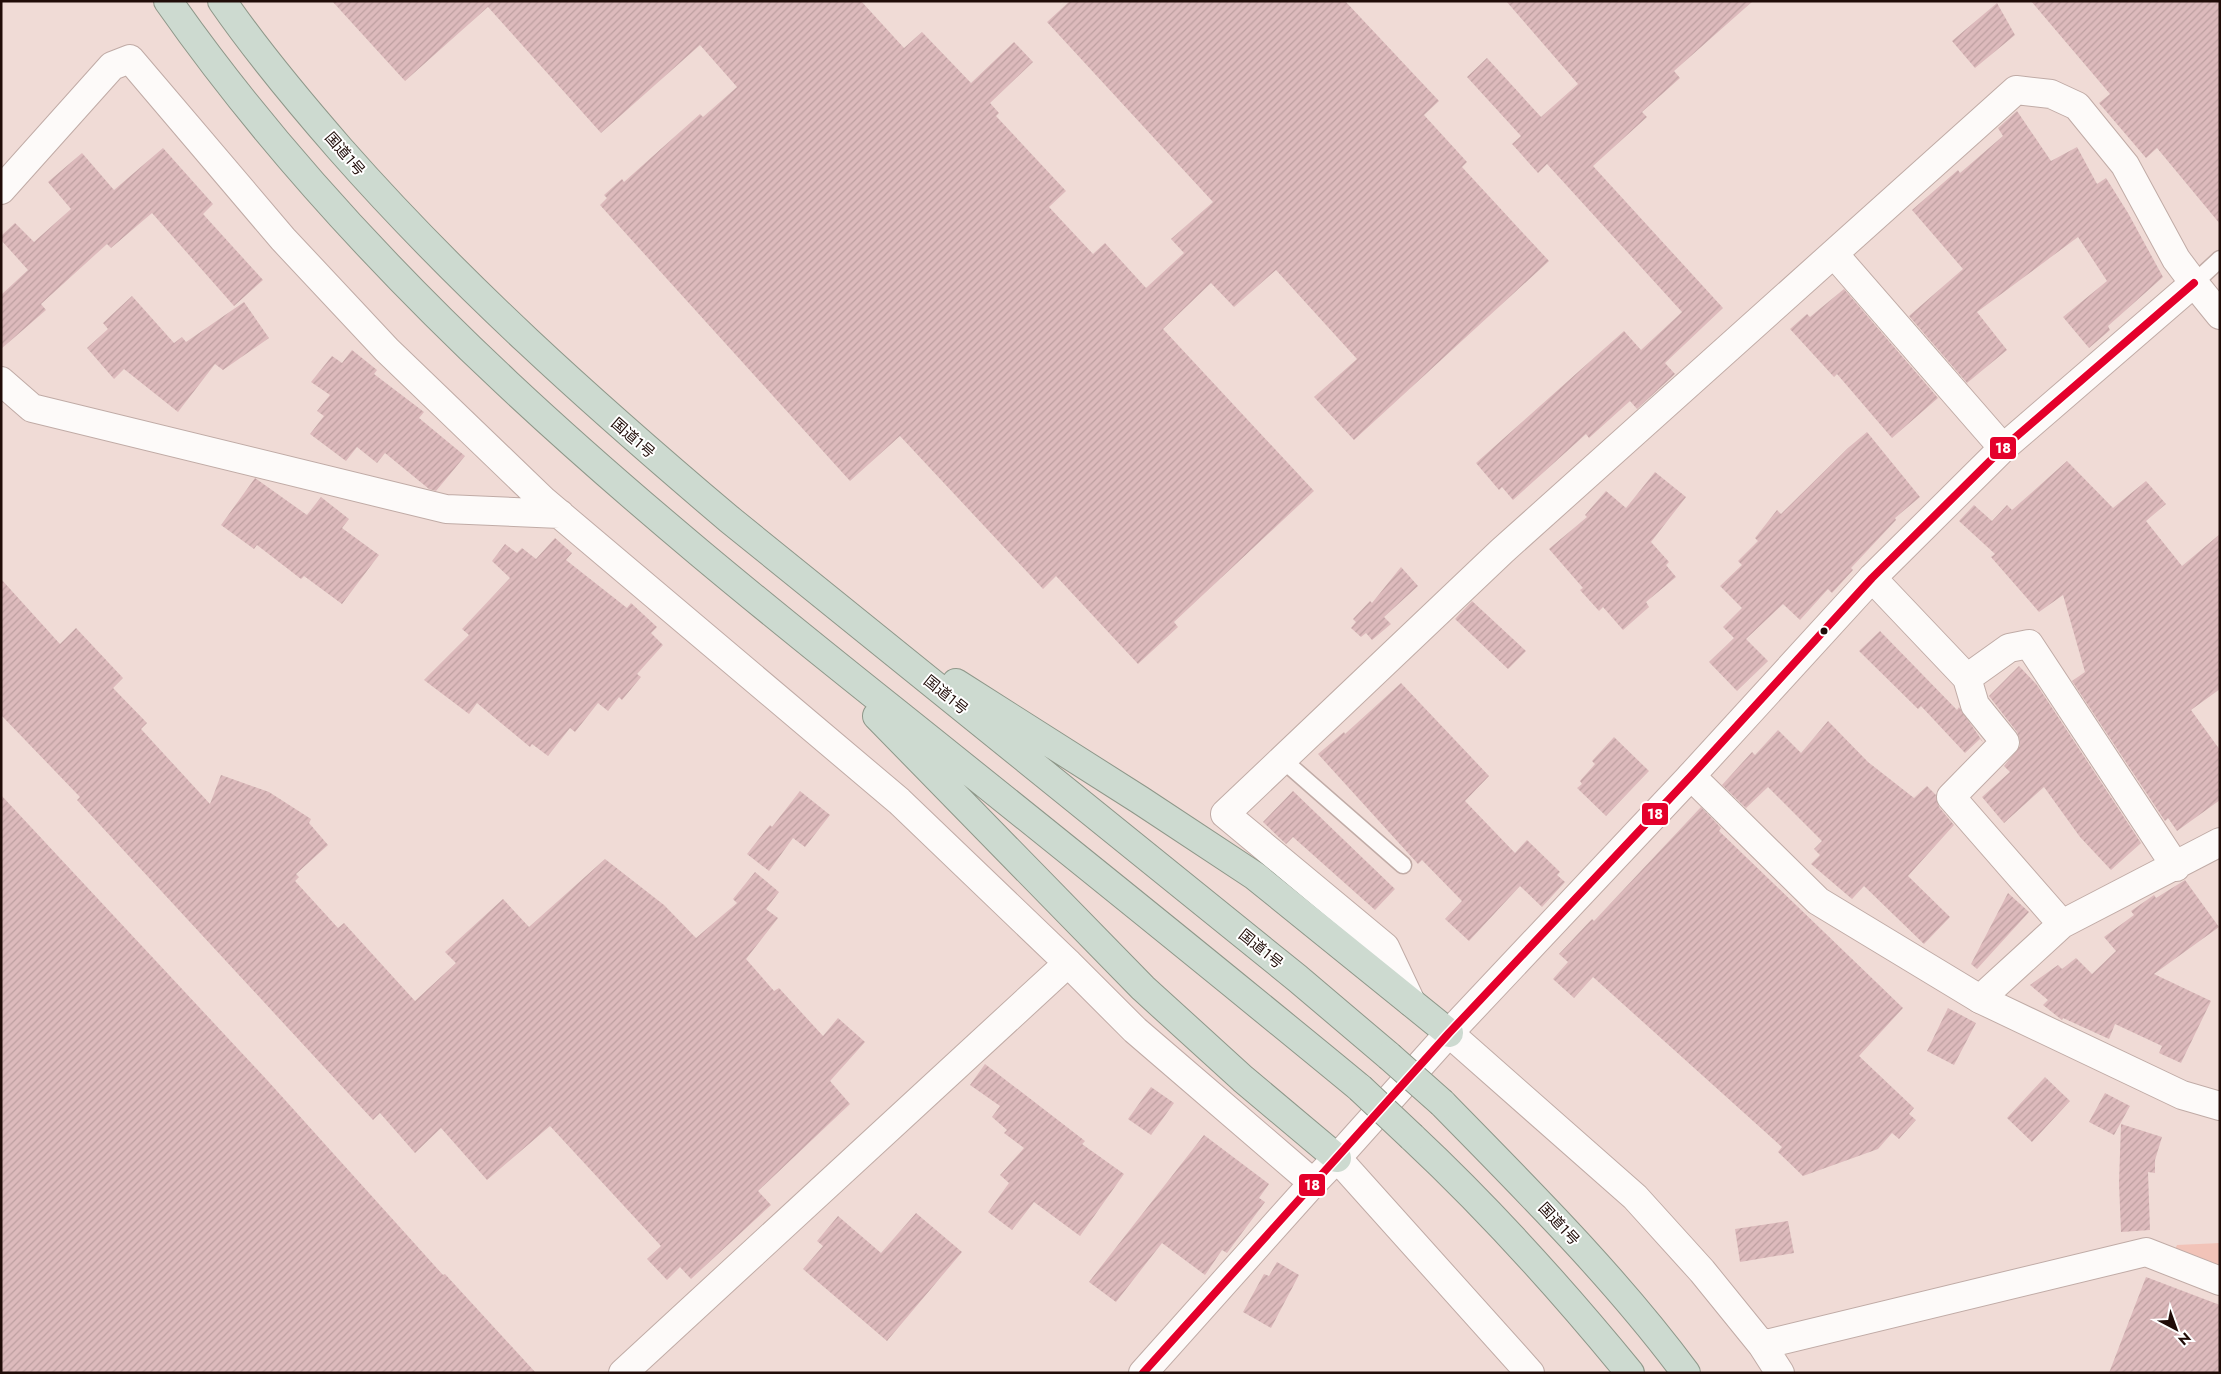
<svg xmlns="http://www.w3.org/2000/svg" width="2221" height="1374" font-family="Jost,'Noto Sans JP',sans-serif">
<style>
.park{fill:#f2c3b8}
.building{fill:url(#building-hatch)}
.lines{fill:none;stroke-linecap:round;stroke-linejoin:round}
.service-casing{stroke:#c0aba6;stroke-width:19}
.minor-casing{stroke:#c0aba6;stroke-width:30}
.tertiary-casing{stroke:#c0aba6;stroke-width:30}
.trunk-casing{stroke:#8e9789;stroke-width:30}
.service{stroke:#fdfaf9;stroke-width:16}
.minor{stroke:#fdfaf9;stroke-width:28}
.tertiary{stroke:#fdfaf9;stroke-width:28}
.trunk{stroke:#cddad0;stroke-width:28}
.trunk-bridge-casing{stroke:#8e9789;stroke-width:30;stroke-linecap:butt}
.trunk-bridge{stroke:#cddad0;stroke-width:28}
.bus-1-casing{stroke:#fff;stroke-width:11}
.bus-1{stroke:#e4002b;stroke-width:8}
.bus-dot{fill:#200c08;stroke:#fff;stroke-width:2}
.labels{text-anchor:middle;stroke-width:4;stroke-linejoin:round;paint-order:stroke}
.street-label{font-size:15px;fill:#200c08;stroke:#fff}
.line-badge{stroke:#fff;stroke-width:2}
.badge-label{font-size:14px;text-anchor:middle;font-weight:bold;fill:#fff}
</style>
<defs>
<pattern id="building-hatch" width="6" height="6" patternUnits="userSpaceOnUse" patternTransform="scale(1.25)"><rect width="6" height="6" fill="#ddbabc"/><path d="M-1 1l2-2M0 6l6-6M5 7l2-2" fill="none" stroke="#bd9fa0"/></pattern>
</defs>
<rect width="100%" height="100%" fill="#f0dbd6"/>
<path class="park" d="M 2220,1243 L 2220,1269 L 2174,1252 L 2177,1245 Z"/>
<path class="building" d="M 332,1 L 861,1 L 904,48 L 922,32 L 971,83 L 1014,42 L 1033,62 L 990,103 L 999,113 L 996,116 L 1066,191 L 1049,207 L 1093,254 L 1105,243 L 1146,288 L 1184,253 L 1171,239 L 1213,202 L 1047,22 L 1070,1 L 1345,1 L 1439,101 L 1424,115 L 1467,162 L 1462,167 L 1549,261 L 1354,440 L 1314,397 L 1357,359 L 1276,270 L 1234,307 L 1211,283 L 1163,329 L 1314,491 L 1174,622 L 1178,627 L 1138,664 L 1056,576 L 1043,589 L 900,436 L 850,481 L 600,205 L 607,198 L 604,195 L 622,179 L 624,182 L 700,114 L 703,117 L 737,87 L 700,45 L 601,133 L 488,7 L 405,81 Z
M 1506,1 L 1753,1 L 1674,71 L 1680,78 L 1642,112 L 1647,117 L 1593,166 L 1723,308 L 1665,363 L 1675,374 L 1637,409 L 1630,401 L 1589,438 L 1586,434 L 1513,500 L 1502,487 L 1499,490 L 1476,463 L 1624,331 L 1641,350 L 1682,312 L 1547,164 L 1538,173 L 1512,144 L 1521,136 L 1467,77 L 1487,58 L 1541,117 L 1578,84 Z
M 2031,1 L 2220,1 L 2220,224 L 2157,148 L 2146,158 L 2099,103 L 2110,94 Z
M 1997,3 L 2015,35 L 1975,68 L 1952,41 Z
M 2017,111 L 2051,161 L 2077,147 L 2097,184 L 2106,178 L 2128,213 L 2163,277 L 2108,326 L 2110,330 L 2089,348 L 2063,317 L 2107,281 L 2078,237 L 1977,312 L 2007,350 L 1967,383 L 1909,316 L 1963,269 L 1912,210 L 1958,170 L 1960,173 L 2003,136 L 1998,128 Z
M 163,148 L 213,204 L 203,214 L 263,280 L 234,306 L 152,213 L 111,248 L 107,244 L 41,304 L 46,310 L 1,349 L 1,295 L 28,270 L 1,240 L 1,236 L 15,223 L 34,242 L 71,209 L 48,182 L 82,153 L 114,190 Z
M 1844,289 L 1938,398 L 1892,438 L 1837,374 L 1834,377 L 1790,329 L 1807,314 L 1810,317 Z
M 132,296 L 174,343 L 182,337 L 186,342 L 244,302 L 269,338 L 223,370 L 215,364 L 178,412 L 124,369 L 114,379 L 87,348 L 108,329 L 103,323 Z
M 352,350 L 377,370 L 374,374 L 424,412 L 419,418 L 465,456 L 436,491 L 429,489 L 385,453 L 377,463 L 357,447 L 346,461 L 310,434 L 324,416 L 317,411 L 330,395 L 311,382 L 332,356 L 342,363 Z
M 1867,432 L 1920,497 L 1895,518 L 1896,520 L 1851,568 L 1853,570 L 1832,593 L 1828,589 L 1800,620 L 1783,604 L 1746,639 L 1768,661 L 1737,691 L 1709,662 L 1734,638 L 1723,627 L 1742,608 L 1720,586 L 1742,565 L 1738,561 L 1758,541 L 1755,538 L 1777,510 L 1781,514 L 1848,448 Z
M 2067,461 L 2113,508 L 2146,481 L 2166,504 L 2146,521 L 2182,566 L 2220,534 L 2220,689 L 2191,710 L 2220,750 L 2220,800 L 2177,831 L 2168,818 L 2165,821 L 2072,681 L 2085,672 L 2063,595 L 2039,612 L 1991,557 L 1995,554 L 1959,521 L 1974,505 L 1992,521 L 2007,505 L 2012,510 Z
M 1655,472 L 1686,497 L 1651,542 L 1669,562 L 1666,565 L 1676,577 L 1646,602 L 1649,607 L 1623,630 L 1603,607 L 1599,611 L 1580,590 L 1583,588 L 1549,549 L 1587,517 L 1585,515 L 1606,491 L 1626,508 Z
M 255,478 L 307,515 L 321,497 L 349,519 L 342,528 L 379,555 L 342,604 L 304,576 L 301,579 L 257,545 L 254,549 L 221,525 Z
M 555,538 L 572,553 L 566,560 L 627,608 L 631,603 L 657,627 L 651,633 L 663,645 L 637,674 L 641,677 L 622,700 L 619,697 L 608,711 L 598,703 L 575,732 L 570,728 L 548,756 L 532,744 L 530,747 L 477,703 L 469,714 L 424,680 L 469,635 L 462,629 L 510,578 L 492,561 L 505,544 L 517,553 L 522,548 L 536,559 Z
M 1401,567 L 1418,586 L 1384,617 L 1391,624 L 1372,640 L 1366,633 L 1361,637 L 1351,628 L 1356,622 L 1353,619 L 1370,601 L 1372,603 Z
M 1,579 L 60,644 L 76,628 L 123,678 L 113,688 L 147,723 L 141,729 L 210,804 L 221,775 L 269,792 L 311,819 L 309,823 L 328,845 L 296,874 L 299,877 L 295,881 L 338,928 L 344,923 L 415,1001 L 456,963 L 445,952 L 503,899 L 529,927 L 605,859 L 664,905 L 696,938 L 737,903 L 733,899 L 755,872 L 779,892 L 766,909 L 778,918 L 746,959 L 774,991 L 779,988 L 823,1036 L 838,1018 L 865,1042 L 830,1081 L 850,1104 L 758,1191 L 771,1205 L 691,1279 L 680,1267 L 667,1280 L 647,1259 L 661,1246 L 550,1126 L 487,1180 L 441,1128 L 415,1153 L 380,1113 L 373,1120 L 77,800 L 80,797 L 1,715 Z
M 1472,601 L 1526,651 L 1508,669 L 1455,619 Z
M 1880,631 L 1957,710 L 1959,707 L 1983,742 L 1980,739 L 1965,753 L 1921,706 L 1918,709 L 1859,651 Z
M 2019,666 L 2037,685 L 2141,843 L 2111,870 L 2080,837 L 2044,787 L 2004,823 L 1982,797 L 2010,772 L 2004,766 L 2020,746 L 2020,739 L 2017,732 L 1989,696 Z
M 1401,683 L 1489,776 L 1465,801 L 1515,853 L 1527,840 L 1560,872 L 1557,875 L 1565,882 L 1542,907 L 1520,886 L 1469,941 L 1445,919 L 1462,901 L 1422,860 L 1418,864 L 1318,754 L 1344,732 L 1345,734 Z
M 1828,721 L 1868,762 L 1914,798 L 1927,786 L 1936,795 L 1939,807 L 1954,825 L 1908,876 L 1950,917 L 1924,944 L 1864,886 L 1852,899 L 1811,864 L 1820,855 L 1814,849 L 1822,841 L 1768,787 L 1746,808 L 1722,785 L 1752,752 L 1755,755 L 1778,730 L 1801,753 Z
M 1614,737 L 1649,771 L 1606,816 L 1577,788 L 1582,784 L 1580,781 L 1595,764 L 1592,761 Z
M 800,791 L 830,815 L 805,847 L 793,838 L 769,871 L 747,854 L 770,825 L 772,827 Z
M 1293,791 L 1395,889 L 1375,910 L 1293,837 L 1286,844 L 1263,822 Z
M 1,795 L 267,1080 L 443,1275 L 445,1274 L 536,1373 L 1,1373 Z
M 1701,807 L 1721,828 L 1719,831 L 1903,1008 L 1859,1056 L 1914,1108 L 1909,1114 L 1916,1120 L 1899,1139 L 1892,1133 L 1878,1149 L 1803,1176 L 1778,1152 L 1782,1147 L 1593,977 L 1574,998 L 1553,979 L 1568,962 L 1559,954 L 1592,919 L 1594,921 Z
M 2185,880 L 2219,927 L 2154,974 L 2211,1001 L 2181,1063 L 2159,1053 L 2162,1046 L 2115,1024 L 2109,1039 L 2063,1018 L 2062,1020 L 2043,1005 L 2048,1000 L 2030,985 L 2058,965 L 2062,969 L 2076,958 L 2092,974 L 2116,951 L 2104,937 L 2134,915 L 2131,911 L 2154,895 L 2156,898 Z
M 2008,893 L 2029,912 L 1977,969 L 1971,964 Z
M 1948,1008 L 1976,1023 L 1954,1065 L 1927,1051 Z
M 985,1064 L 1085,1141 L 1082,1144 L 1124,1174 L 1080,1236 L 1034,1202 L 1012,1230 L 988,1212 L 1009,1183 L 1000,1175 L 1024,1148 L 1004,1133 L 1007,1130 L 992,1117 L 1000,1106 L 970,1085 Z
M 2045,1077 L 2070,1101 L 2032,1142 L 2007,1118 Z
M 1151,1087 L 1174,1103 L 1151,1135 L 1128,1119 Z
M 2105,1093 L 2130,1106 L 2114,1135 L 2089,1122 Z
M 2121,1124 L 2162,1137 L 2155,1160 L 2155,1173 L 2148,1172 L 2150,1230 L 2121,1232 L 2119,1183 Z
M 1204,1135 L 1269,1184 L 1259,1198 L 1265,1202 L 1227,1253 L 1222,1250 L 1205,1275 L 1162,1243 L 1116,1302 L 1089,1282 Z
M 916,1213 L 962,1252 L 887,1341 L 803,1269 L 823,1246 L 817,1241 L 838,1216 L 881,1253 Z
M 1788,1221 L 1794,1253 L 1740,1262 L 1735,1229 Z
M 1277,1262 L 1299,1275 L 1271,1328 L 1243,1312 L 1264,1274 L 1269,1276 Z
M 2146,1277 L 2220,1305 L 2220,1373 L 2109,1373 Z"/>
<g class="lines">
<g class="service-casing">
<path id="service" d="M 2194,283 L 2220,259
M 1283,760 L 1403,865"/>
</g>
<g class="minor-casing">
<path id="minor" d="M 1,190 L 112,66 L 130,59 L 283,239 L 387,350 L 544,501 L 899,801 L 1068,963 L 1135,1030 L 1313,1183
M 1834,254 L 2003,448
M 1,381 L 32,408 L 446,509 L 560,514
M 1872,578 L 1967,678
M 1691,776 L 1818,901 L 1980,999 L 2062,924 L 2220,842
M 2062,924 L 1951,797 L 2005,742 L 1975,705 L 1967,678 L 2009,648 L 2029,644 L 2176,867
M 1411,1002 L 1385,947 L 1225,814 L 1502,551 L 2016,90 L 2051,94 L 2077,106 L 2125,165 L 2176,259 L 2194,283
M 1449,1033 L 1635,1197 L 1702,1271 L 1762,1345 L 1780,1373
M 1762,1345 L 2146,1252 L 2220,1281
M 623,1373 L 1068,963
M 1143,1373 L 1313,1183 L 1337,1158 L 1530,1373"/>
</g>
<g class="tertiary-casing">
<path id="tertiary" d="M 1980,999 L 2182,1095 L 2220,1106
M 1337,1158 L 1449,1033 L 1691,776 L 1872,578 L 2003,448 L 2194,283 L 2220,315"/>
</g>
<g class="trunk-casing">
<path id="trunk" d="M 168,1 C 365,282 632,502 898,714 C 1053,838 1207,962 1360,1088
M 222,1 C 258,53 299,102 340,149 C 459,284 592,403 729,519 L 1297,978 L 1389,1056
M 956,683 L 1140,800 L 1255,876 L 1449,1033
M 877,716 L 1143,988 L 1243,1079 L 1337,1158
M 1442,1103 C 1527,1190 1614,1276 1686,1373
M 1412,1137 C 1490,1210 1562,1290 1630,1373"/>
</g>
<use href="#service" class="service"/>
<use href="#minor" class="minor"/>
<use href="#tertiary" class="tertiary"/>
<use href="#trunk" class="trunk"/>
<g class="trunk-bridge-casing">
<path id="trunk-bridge" d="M 1389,1056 L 1442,1103
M 1360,1088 L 1412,1137"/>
</g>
<use href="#trunk-bridge" class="trunk-bridge"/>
<g class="bus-1-casing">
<path id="bus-1" d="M 1143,1373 L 1449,1033 L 1691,776 L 1872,578 L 2003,448 L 2194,283"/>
</g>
<use href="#bus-1" class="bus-1"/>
</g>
<circle class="bus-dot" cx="1824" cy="631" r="4.5"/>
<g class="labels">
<g class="street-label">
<text transform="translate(345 154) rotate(49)" y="5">国道1号</text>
<text transform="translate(633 438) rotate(41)" y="5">国道1号</text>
<text transform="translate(946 695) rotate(39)" y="5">国道1号</text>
<text transform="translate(1261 949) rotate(39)" y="5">国道1号</text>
<text transform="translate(1559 1224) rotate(47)" y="5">国道1号</text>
</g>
</g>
<g class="line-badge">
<rect x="1989" y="436" width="28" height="24" rx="5" fill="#e4002b"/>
<rect x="1641" y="802" width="28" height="24" rx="5" fill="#e4002b"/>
<rect x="1298" y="1173" width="28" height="24" rx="5" fill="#e4002b"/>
</g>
<g class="badge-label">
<text x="2003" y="453">18</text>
<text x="1655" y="819">18</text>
<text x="1312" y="1190">18</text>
</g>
<rect width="2221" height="1374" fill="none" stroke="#200c08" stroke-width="5"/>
<g transform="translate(2176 1329) rotate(139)" stroke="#ffffff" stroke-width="4" paint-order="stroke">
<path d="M0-4L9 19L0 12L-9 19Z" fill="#200c08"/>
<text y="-8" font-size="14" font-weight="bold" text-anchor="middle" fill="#200c08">N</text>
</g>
</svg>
